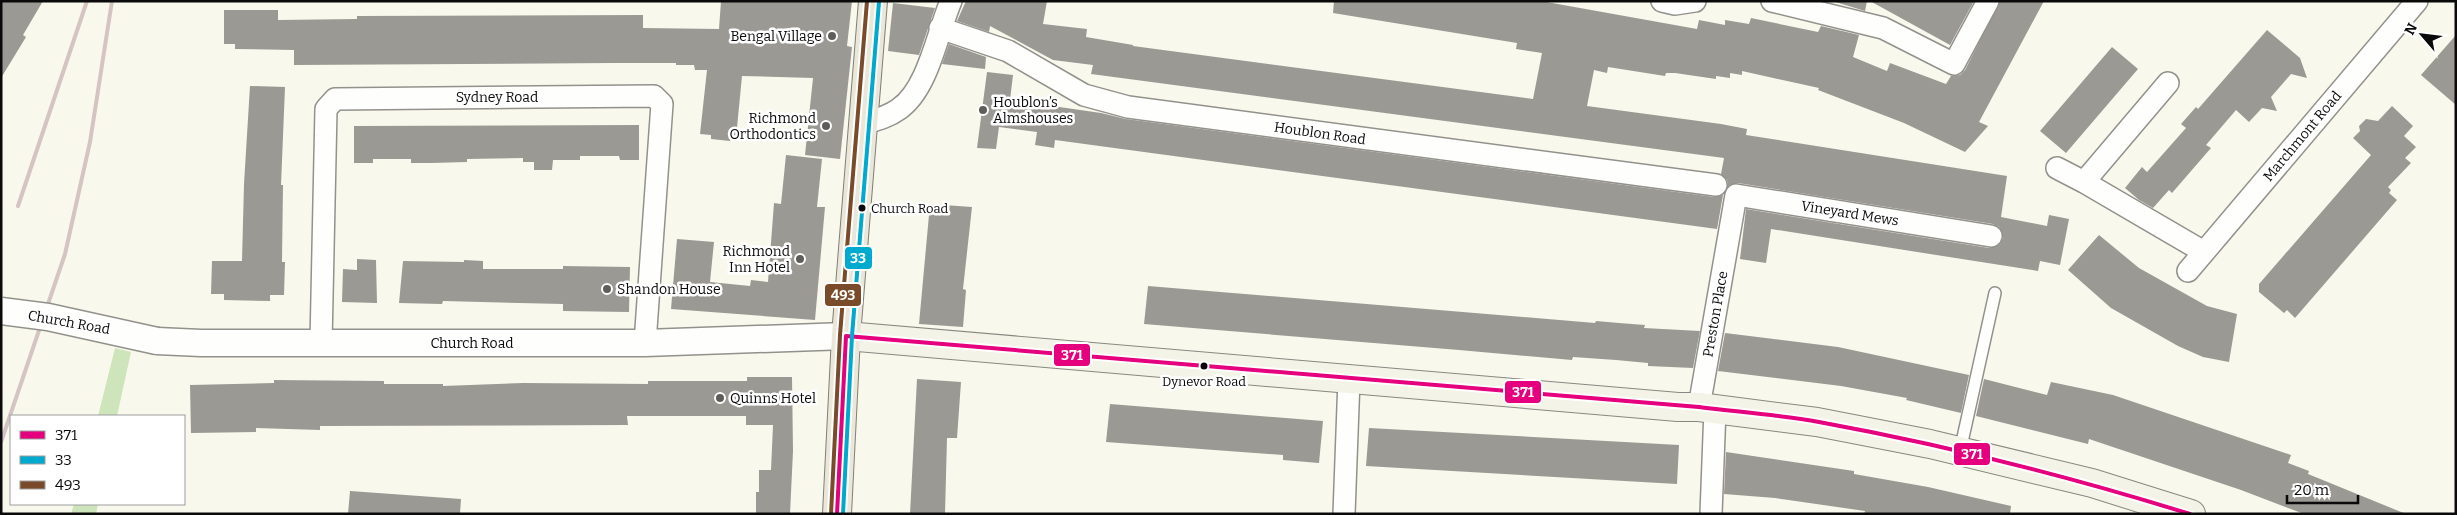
<svg xmlns="http://www.w3.org/2000/svg" width="2457" height="515" font-family="Bitter,serif">
<style>
.forest{fill:#cee5bc}
.building{fill:#9b9993}
.lines{fill:none;stroke-linecap:round;stroke-linejoin:round}
.service-casing{stroke:#92918c;stroke-width:14}
.minor-casing{stroke:#92918c;stroke-width:24}
.tertiary-casing{stroke:#92918c;stroke-width:29}
.secondary-casing{stroke:#888882;stroke-width:30}
.primary-casing{stroke:#7f7e79;stroke-width:30}
.service{stroke:#fefefc;stroke-width:11}
.minor{stroke:#fefefc;stroke-width:21}
.tertiary{stroke:#fefefc;stroke-width:26}
.secondary{stroke:#f3f3e7;stroke-width:28}
.primary{stroke:#eae7d8;stroke-width:28}
.rail{stroke:#d4c5c3;stroke-width:4}
.tertiary-bridge-casing{stroke:#92918c;stroke-width:29;stroke-linecap:butt}
.tertiary-bridge{stroke:#fefefc;stroke-width:26}
.bus-1-casing{stroke:#fff;stroke-width:8}
.bus-2-casing{stroke:#fff;stroke-width:8}
.bus-3-casing{stroke:#fff;stroke-width:8}
.bus-1{stroke:#e5007d;stroke-width:4}
.bus-2{stroke:#00a9ce;stroke-width:4}
.bus-3{stroke:#7a4b2a;stroke-width:4}
.poi-dot{fill:#5e5d59;stroke:#fff;stroke-width:2}
.bus-dot{fill:#0a0a0a;stroke:#fff;stroke-width:2}
.labels{text-anchor:middle;stroke-width:5;stroke-linejoin:round;paint-order:stroke}
.bus-label{font-size:13px;fill:#0a0a0a;stroke:#fff;text-anchor:start}
.poi-label{font-size:14px;fill:#0a0a0a;stroke:#fff;text-anchor:end}
.street-label{font-size:14px;fill:#0a0a0a;stroke:#fff}
.line-badge{stroke:#fff;stroke-width:2}
.badge-label{font-size:14px;text-anchor:middle;font-weight:bold;fill:#fff}
</style>
<rect width="100%" height="100%" fill="#f9f8ec"/>
<path class="forest" d="M 115,348 L 131,352 L 117,416 L 98,416 Z
M 74,504 L 98,504 L 96,514 L 71,514 Z"/>
<path class="building" d="M 1,1 L 43,1 L 23,35 L 26,37 L 1,78 Z
M 721,1 L 852,1 L 847,46 L 852,47 L 840,159 L 805,155 L 813,78 L 742,76 L 736,138 L 730,137 L 730,141 L 711,139 L 711,135 L 700,134 L 707,70 L 695,70 L 694,65 L 676,65 L 676,63 L 613,63 L 294,65 L 294,50 L 235,49 L 235,44 L 224,44 L 224,10 L 278,10 L 278,20 L 357,19 L 357,16 L 643,15 L 643,28 L 719,29 Z
M 966,1 L 1047,1 L 1043,24 L 1087,29 L 1086,37 L 1133,45 L 1133,46 L 1533,99 L 1542,53 L 1516,49 L 1517,43 L 1333,13 L 1334,1 L 1541,1 L 1697,29 L 1699,20 L 1725,25 L 1725,20 L 1749,24 L 1751,18 L 1818,32 L 1821,26 L 1859,35 L 1853,57 L 1887,71 L 1890,63 L 1946,84 L 1951,76 L 1960,75 L 1965,70 L 2000,1 L 2044,1 L 1979,122 L 1988,126 L 1965,152 L 1904,123 L 1818,90 L 1819,88 L 1742,71 L 1742,75 L 1730,73 L 1730,78 L 1716,76 L 1716,79 L 1675,73 L 1666,73 L 1665,76 L 1608,67 L 1607,73 L 1594,70 L 1587,106 L 1721,124 L 1747,129 L 1746,135 L 2007,176 L 2001,217 L 2047,226 L 2049,215 L 2069,219 L 2060,265 L 2040,261 L 2038,271 L 1771,229 L 1766,263 L 1740,259 L 1746,209 L 1989,248 L 2000,244 L 2003,238 L 1999,227 L 1993,224 L 1738,183 L 1728,186 L 1727,180 L 1721,174 L 1724,158 L 1091,74 L 1093,65 L 1053,60 L 990,26 L 989,32 L 957,21 Z
M 1832,1 L 1867,1 L 1865,11 Z
M 1870,1 L 1974,1 L 1950,45 Z
M 893,3 L 935,8 L 919,55 L 888,51 Z
M 2267,30 L 2300,58 L 2307,78 L 2291,74 L 2271,97 L 2277,111 L 2262,108 L 2249,122 L 2236,110 L 2206,145 L 2211,148 L 2172,193 L 2169,190 L 2153,208 L 2139,200 L 2125,188 L 2142,167 L 2147,172 L 2186,128 L 2181,124 L 2196,107 L 2198,109 Z
M 2456,35 L 2456,105 L 2421,75 Z
M 949,44 L 986,57 L 985,69 L 942,64 Z
M 2112,47 L 2138,69 L 2066,153 L 2040,131 Z
M 987,72 L 1013,75 L 1010,100 L 1101,113 L 1126,119 L 1714,197 L 1723,195 L 1717,229 L 1055,140 L 1054,148 L 1035,145 L 1037,132 L 999,127 L 996,149 L 977,148 Z
M 250,86 L 285,87 L 281,185 L 283,185 L 282,262 L 285,262 L 284,295 L 270,295 L 270,301 L 224,300 L 224,294 L 211,294 L 212,261 L 242,261 L 244,184 Z
M 2392,106 L 2413,126 L 2404,136 L 2416,147 L 2405,158 L 2411,163 L 2388,187 L 2391,190 L 2389,193 L 2397,200 L 2295,318 L 2287,310 L 2284,313 L 2259,292 L 2259,284 L 2371,155 L 2353,138 L 2360,131 L 2359,126 L 2366,119 L 2378,121 Z
M 639,125 L 639,160 L 620,160 L 619,156 L 580,156 L 580,160 L 553,160 L 552,170 L 534,170 L 534,162 L 523,162 L 523,158 L 467,159 L 467,162 L 431,163 L 411,163 L 411,159 L 373,159 L 373,163 L 354,163 L 354,126 Z
M 786,155 L 822,159 L 817,207 L 825,207 L 815,320 L 671,309 L 677,239 L 714,242 L 710,282 L 750,286 L 751,280 L 768,282 L 774,203 L 781,204 Z
M 930,204 L 972,207 L 963,289 L 966,290 L 963,327 L 919,324 Z
M 2099,235 L 2139,268 L 2207,306 L 2237,314 L 2229,362 L 2203,357 L 2178,346 L 2111,308 L 2068,270 Z
M 357,259 L 376,260 L 377,303 L 342,302 L 343,269 L 357,270 Z
M 464,260 L 483,261 L 483,269 L 563,269 L 563,266 L 630,267 L 629,312 L 563,311 L 563,304 L 443,301 L 442,304 L 399,303 L 403,261 L 464,262 Z
M 1148,286 L 1595,323 L 1596,321 L 1619,323 L 1645,325 L 1644,328 L 1700,331 L 1693,368 L 1648,366 L 1648,363 L 1616,360 L 1573,357 L 1572,360 L 1459,350 L 1144,324 Z
M 1725,333 L 1838,347 L 1969,375 L 1961,413 L 1906,400 L 1907,398 L 1841,386 L 1718,371 Z
M 747,377 L 792,377 L 793,451 L 790,514 L 756,514 L 756,492 L 759,492 L 759,470 L 771,470 L 773,425 L 746,425 L 746,416 L 627,416 L 628,425 L 320,426 L 320,430 L 256,428 L 256,432 L 191,433 L 190,385 L 274,383 L 274,380 L 384,381 L 384,384 L 443,384 L 443,386 L 523,383 L 648,384 L 648,381 L 747,381 Z
M 917,379 L 961,382 L 957,438 L 947,438 L 945,514 L 910,514 Z
M 1984,379 L 2047,395 L 2051,382 L 2113,395 L 2291,455 L 2288,463 L 2309,471 L 2308,474 L 2406,514 L 2304,514 L 2241,490 L 2089,439 L 2088,444 L 1976,416 Z
M 1110,404 L 1323,421 L 1319,463 L 1283,460 L 1283,455 L 1106,442 Z
M 1369,428 L 1679,445 L 1677,484 L 1366,466 Z
M 1726,452 L 1854,471 L 1854,474 L 1928,487 L 2011,506 L 2010,514 L 1864,514 L 1865,511 L 1775,498 L 1724,494 Z
M 350,491 L 461,499 L 460,514 L 348,514 Z"/>
<g class="lines">
<g class="service-casing">
<path id="service" d="M 1960,451 L 1995,293"/>
</g>
<g class="minor-casing">
<path id="minor" d="M 1662,1 L 1675,4 L 1695,1
M 1772,1 L 1883,28 L 1954,64 L 1988,1
M 940,28 L 1008,51 L 1084,95 L 1128,107 L 1716,185
M 2168,83 L 2084,182 L 2204,252
M 863,124 C 876,120 888,117 899,109 C 928,89 937,34 951,1
M 2057,168 L 2084,182
M 2188,271 L 2417,1
M 321,343 L 326,109 L 335,99 L 654,96 L 662,104 L 645,343
M 1699,407 L 1736,195 L 1991,236
M 1344,514 L 1349,379
M 1711,514 L 1715,409"/>
</g>
<g class="tertiary-casing">
<path id="tertiary" d="M 157,341 L 201,343 L 645,343 L 846,336"/>
</g>
<g class="secondary-casing">
<path id="secondary" d="M 846,336 L 1678,407 L 1699,407 L 1817,422 L 1930,444 L 2092,483 L 2191,514"/>
</g>
<g class="primary-casing">
<path id="primary" d="M 837,514 L 846,336 L 873,1"/>
</g>
<use href="#service" class="service"/>
<use href="#minor" class="minor"/>
<use href="#tertiary" class="tertiary"/>
<use href="#secondary" class="secondary"/>
<use href="#primary" class="primary"/>
<path class="rail" d="M 18,206 L 87,1
M 1,442 L 65,254 L 90,142 L 112,1"/>
<g class="tertiary-bridge-casing">
<path id="tertiary-bridge" d="M 1,311 L 48,317 L 157,341"/>
</g>
<use href="#tertiary-bridge" class="tertiary-bridge"/>
<g class="bus-1-casing">
<path id="bus-1" d="M 846,336 L 1699,407 C 1739,412 1780,415 1819,422 C 1945,445 2068,476 2190,514
M 837,514 L 846,336"/>
</g>
<g class="bus-2-casing">
<path id="bus-2" d="M 843,514 L 852,336 L 879,2"/>
</g>
<g class="bus-3-casing">
<path id="bus-3" d="M 831,514 L 840,335 L 867,1"/>
</g>
<use href="#bus-1" class="bus-1"/>
<use href="#bus-2" class="bus-2"/>
<use href="#bus-3" class="bus-3"/>
</g>
<g class="poi-dot">
<circle cx="832" cy="36" r="5"/>
<circle cx="983" cy="110" r="5"/>
<circle cx="826" cy="126" r="5"/>
<circle cx="800" cy="259" r="5"/>
<circle cx="607" cy="289" r="5"/>
<circle cx="720" cy="398" r="5"/>
</g>
<g class="bus-dot">
<circle cx="862" cy="208" r="4.5"/>
<circle cx="1204" cy="366" r="4.5"/>
</g>
<g class="labels">
<g class="bus-label">
<text x="871" y="213">Church Road</text>
<text x="1204" y="386" text-anchor="middle">Dynevor Road</text>
</g>
<g class="poi-label">
<text x="822" y="41">Bengal Village</text>
<text x="993" y="107" text-anchor="start">Houblon’s<tspan x="993" dy="16">Almshouses</tspan></text>
<text x="816" y="123">Richmond<tspan x="816" dy="16">Orthodontics</tspan></text>
<text x="790" y="256">Richmond<tspan x="790" dy="16">Inn Hotel</tspan></text>
<text x="617" y="294" text-anchor="start">Shandon House</text>
<text x="730" y="403" text-anchor="start">Quinns Hotel</text>
</g>
<g class="street-label">
<text x="497" y="102">Sydney Road</text>
<text transform="translate(1320 133) rotate(8)" y="5">Houblon Road</text>
<text transform="translate(2302 136) rotate(-50)" y="5">Marchmont Road</text>
<text transform="translate(1850 213) rotate(9)" y="5">Vineyard Mews</text>
<text transform="translate(1715 314) rotate(-80)" y="5">Preston Place</text>
<text transform="translate(69 322) rotate(10)" y="5">Church Road</text>
<text x="472" y="348">Church Road</text>
</g>
</g>
<g class="line-badge">
<rect x="844" y="246" width="29" height="24" rx="5" fill="#00a9ce"/>
<rect x="824" y="283" width="38" height="24" rx="5" fill="#7a4b2a"/>
<rect x="1053" y="343" width="38" height="24" rx="5" fill="#e5007d"/>
<rect x="1504" y="380" width="38" height="24" rx="5" fill="#e5007d"/>
<rect x="1953" y="442" width="38" height="24" rx="5" fill="#e5007d"/>
</g>
<g class="badge-label">
<text x="858" y="263">33</text>
<text x="843" y="300">493</text>
<text x="1072" y="360">371</text>
<text x="1523" y="397">371</text>
<text x="1972" y="459">371</text>
</g>
<rect width="2457" height="515" fill="none" stroke="#0a0a0a" stroke-width="5"/>
<rect x="10" y="415" width="175" height="90" fill="#ffffff" stroke="#9d9d9d"/>
<rect x="20" y="431" width="25" height="8" fill="#e5007d" stroke="#9d9d9d"/>
<text x="55" y="440" font-size="15" fill="#0a0a0a">371</text>
<rect x="20" y="456" width="25" height="8" fill="#00a9ce" stroke="#9d9d9d"/>
<text x="55" y="465" font-size="15" fill="#0a0a0a">33</text>
<rect x="20" y="481" width="25" height="8" fill="#7a4b2a" stroke="#9d9d9d"/>
<text x="55" y="490" font-size="15" fill="#0a0a0a">493</text>
<g transform="translate(2422 35) rotate(298)" stroke="#ffffff" stroke-width="4" paint-order="stroke">
<path d="M0-4L9 19L0 12L-9 19Z" fill="#0a0a0a"/>
<text y="-8" font-size="14" font-weight="bold" text-anchor="middle" fill="#0a0a0a">N</text>
</g>
<path d="M2287 495v8h71v-8" fill="none" stroke="#0a0a0a" stroke-width="2.5"/>
<text x="2294" y="495" font-size="15" fill="#0a0a0a" stroke="#ffffff" stroke-width="4" paint-order="stroke">20 m</text>
</svg>
